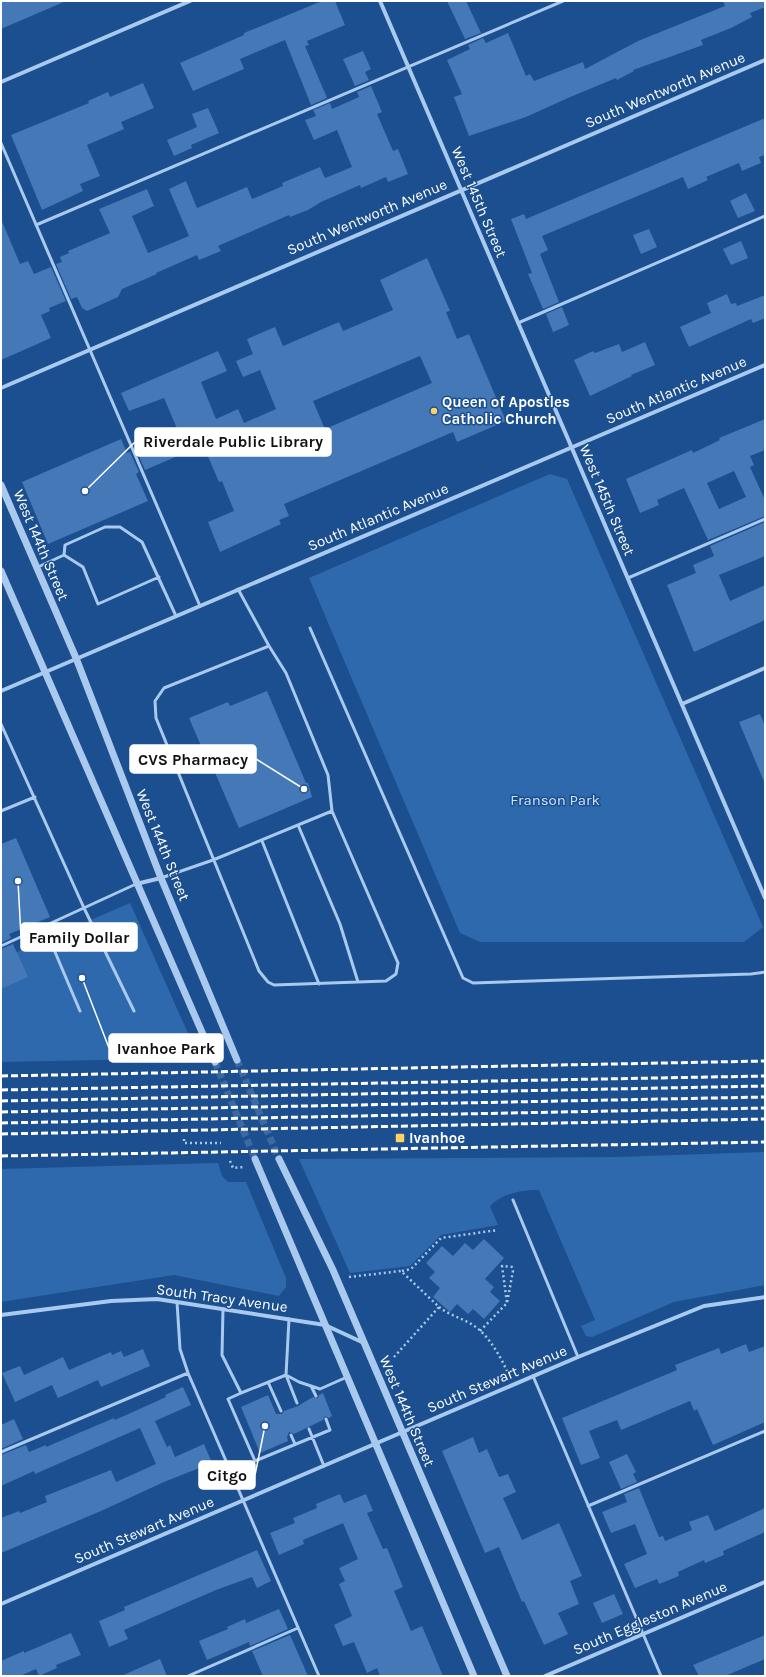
<svg xmlns="http://www.w3.org/2000/svg" width="766" height="1677" font-family="Karla,sans-serif">
<style>
.green{fill:#2e69ad}
.building{fill:#4478b7;fill-rule:evenodd}
.lines{fill:none;stroke-linecap:round;stroke-linejoin:round}
.tertiary-tunnel{stroke:#3d69a0;stroke-width:7;stroke-dasharray:7 3.5;stroke-linecap:butt}
.path{stroke:#a9c9ee;stroke-width:2.5;stroke-dasharray:2 3;stroke-linecap:butt}
.service{stroke:#a9c9ee;stroke-width:3}
.minor{stroke:#a9c9ee;stroke-width:4}
.tertiary{stroke:#a9c9ee;stroke-width:7}
.rail{stroke:#fff;stroke-width:3;stroke-dasharray:7 3;stroke-linecap:butt}
.poi-dot{fill:#ffd166;stroke:#1b4f8f;stroke-width:1.5}
.labels{text-anchor:middle;stroke-width:3;stroke-linejoin:round;paint-order:stroke}
.street-label{font-size:15px;fill:#fff;stroke:#1b4f8f}
.poi-label{font-size:15px;font-weight:bold;fill:#fff;stroke:#1b4f8f;text-anchor:start}
.park-label{font-size:15px;fill:#cfe3fa;stroke:#1b4f8f}
.leader{fill:none;stroke:#fff;stroke-width:1.5}
.callout-dot{fill:#fff;stroke:#1b4f8f;stroke-width:1.5}
.callout{fill:#fff;stroke:#fff;stroke-width:1.5}
.callout-label{font-size:16px;text-anchor:middle;font-weight:bold;fill:#111}
</style>
<rect width="100%" height="100%" fill="#1b4f8f"/>
<path class="green" d="M 550,474 L 567,479 L 763,927 L 744,942 L 480,942 L 460,933 L 309,578 Z
M 130,903 L 199,1058 L 1,1062 L 1,959 Z
M 765,1152 L 765,1285 L 674,1302 L 592,1337 L 586,1336 L 581,1326 L 595,1320 L 539,1190 C 521,1190 503,1193 490,1206 L 498,1225 L 441,1235 L 410,1266 L 350,1273 L 299,1159 L 616,1157 Z
M 218,1163 L 222,1176 L 228,1182 L 246,1182 L 286,1278 L 286,1287 L 279,1296 L 174,1275 L 1,1302 L 1,1169 Z"/>
<path class="building" d="M 1,1 L 66,1 L 1,29 Z
M 322,1 L 335,1 L 345,25 L 307,41 L 309,45 L 305,46 L 327,98 L 311,105 L 285,40 L 240,59 L 244,69 L 193,91 L 180,63 L 244,35 L 244,33 Z
M 447,1 L 466,1 L 481,33 L 465,39 Z
M 723,1 L 765,1 L 765,7 L 750,13 L 752,17 L 731,28 L 701,40 L 703,45 L 633,70 L 634,71 L 617,80 L 616,78 L 568,98 L 526,117 L 469,136 L 454,97 L 462,94 L 447,60 L 470,49 L 468,45 L 483,38 L 486,43 L 508,33 L 526,76 L 530,74 L 534,81 L 583,62 L 585,69 L 638,41 L 725,6 Z
M 363,51 L 371,69 L 365,72 L 369,80 L 355,86 L 343,59 Z
M 143,83 L 154,108 L 121,122 L 124,129 L 87,145 L 100,176 L 80,184 L 83,191 L 42,210 L 11,135 L 89,103 L 88,101 L 108,92 L 110,97 Z
M 371,86 L 382,112 L 377,114 L 393,151 L 398,149 L 408,174 L 388,182 L 386,177 L 361,188 L 360,185 L 321,202 L 308,210 L 290,217 L 289,215 L 218,246 L 221,251 L 199,260 L 197,255 L 156,273 L 157,274 L 122,289 L 118,297 L 87,311 L 82,308 L 77,297 L 71,299 L 56,264 L 62,262 L 60,257 L 69,253 L 68,251 L 110,233 L 99,209 L 147,189 L 154,206 L 132,216 L 148,253 L 189,236 L 169,189 L 186,181 L 197,208 L 247,187 L 252,199 L 283,186 L 282,183 L 320,167 L 325,178 L 352,167 L 337,130 L 314,140 L 305,120 L 316,116 L 313,110 L 330,103 L 332,109 L 359,97 L 357,92 Z
M 208,108 L 219,133 L 191,145 L 192,148 L 174,156 L 167,140 L 197,127 L 192,114 Z
M 765,118 L 765,155 L 759,157 L 761,163 L 742,171 L 739,163 L 706,177 L 708,180 L 688,189 L 683,177 L 542,236 L 548,250 L 540,254 L 559,302 L 543,309 L 528,274 L 532,273 L 511,219 L 524,214 L 526,219 L 559,205 Z
M 746,193 L 755,211 L 738,218 L 730,201 Z
M 1,219 L 20,264 L 28,261 L 34,274 L 51,267 L 66,301 L 49,308 L 50,311 L 41,315 L 51,338 L 1,360 Z
M 649,229 L 657,247 L 641,254 L 633,235 Z
M 741,241 L 748,258 L 731,265 L 723,249 Z
M 427,258 L 450,311 L 446,312 L 457,339 L 469,334 L 506,421 L 457,442 L 453,432 L 284,504 L 289,516 L 279,520 L 281,524 L 220,552 L 208,522 L 234,511 L 222,481 L 219,482 L 203,445 L 145,470 L 136,449 L 178,431 L 164,398 L 129,411 L 121,393 L 218,351 L 227,371 L 201,382 L 216,419 L 238,409 L 244,423 L 276,409 L 260,370 L 243,377 L 236,361 L 253,354 L 247,339 L 275,327 L 283,346 L 339,322 L 343,331 L 393,310 L 380,280 ZM 420,356 L 432,383 L 325,429 L 313,401 Z
M 727,294 L 731,304 L 736,303 L 737,306 L 765,295 L 765,318 L 753,323 L 751,319 L 689,347 L 680,327 L 711,313 L 707,303 Z
M 562,307 L 569,325 L 553,332 L 546,314 Z
M 645,342 L 655,365 L 631,375 L 632,376 L 590,396 L 574,360 L 593,351 L 595,353 L 619,344 L 622,352 Z
M 765,419 L 765,450 L 750,456 L 754,465 L 750,467 L 765,500 L 765,516 L 708,540 L 684,488 L 657,500 L 659,505 L 640,513 L 626,479 L 692,450 L 693,453 L 720,440 L 719,438 ZM 734,471 L 746,497 L 719,509 L 707,483 Z
M 121,439 L 127,453 L 130,452 L 139,472 L 136,474 L 148,501 L 48,544 L 22,482 Z
M 765,522 L 765,556 L 719,575 L 730,601 L 765,585 L 765,620 L 694,652 L 667,585 L 696,573 L 693,565 L 714,556 L 710,546 Z
M 267,691 L 306,783 L 308,783 L 312,797 L 239,828 L 210,761 L 208,762 L 189,718 L 228,702 L 230,706 Z
M 760,714 L 765,726 L 765,784 L 739,722 Z
M 16,838 L 50,917 L 9,934 L 11,938 L 1,943 L 1,844 Z
M 13,944 L 28,977 L 1,989 L 1,949 Z
M 484,1239 L 504,1258 L 485,1279 L 494,1287 L 490,1292 L 500,1301 L 484,1319 L 473,1309 L 468,1314 L 457,1304 L 450,1312 L 433,1297 L 440,1288 L 429,1278 L 435,1272 L 426,1263 L 442,1246 L 453,1256 L 465,1243 L 473,1250 Z
M 746,1344 L 749,1352 L 765,1346 L 765,1422 L 713,1445 L 697,1409 L 694,1411 L 690,1401 L 621,1430 L 617,1420 L 589,1431 L 600,1458 L 581,1465 L 562,1418 L 677,1370 L 675,1365 L 719,1348 L 721,1354 Z
M 143,1349 L 150,1366 L 101,1387 L 98,1380 L 58,1398 L 52,1385 L 15,1402 L 2,1373 L 20,1366 L 24,1375 L 63,1357 L 69,1370 L 111,1352 L 112,1355 L 121,1351 L 124,1357 Z
M 183,1387 L 191,1405 L 155,1421 L 167,1447 L 170,1445 L 175,1457 L 204,1444 L 212,1463 L 164,1482 L 101,1511 L 1,1553 L 1,1518 L 19,1511 L 20,1513 L 47,1502 L 45,1496 L 111,1470 L 116,1482 L 156,1464 L 140,1428 L 35,1474 L 34,1471 L 1,1486 L 1,1455 L 26,1445 L 29,1452 L 46,1445 L 46,1447 L 114,1418 L 115,1420 L 166,1397 L 165,1395 Z
M 323,1393 L 332,1416 L 329,1418 L 325,1416 L 323,1420 L 294,1434 L 289,1432 L 287,1437 L 288,1441 L 260,1453 L 241,1407 L 268,1395 L 276,1414 L 282,1414 L 284,1411 L 298,1406 L 313,1397 L 318,1398 L 319,1395 Z
M 14,1419 L 23,1439 L 1,1449 L 1,1425 Z
M 473,1437 L 479,1453 L 487,1449 L 499,1477 L 508,1474 L 516,1492 L 503,1498 L 522,1540 L 559,1523 L 582,1576 L 570,1581 L 579,1604 L 558,1613 L 568,1634 L 544,1645 L 524,1601 L 522,1602 L 499,1547 L 485,1553 L 442,1451 Z
M 627,1454 L 636,1472 L 633,1474 L 637,1482 L 621,1489 L 609,1462 Z
M 639,1488 L 659,1537 L 663,1536 L 665,1541 L 692,1530 L 689,1522 L 708,1515 L 715,1531 L 765,1508 L 765,1532 L 723,1551 L 724,1555 L 705,1563 L 704,1560 L 678,1572 L 679,1576 L 659,1584 L 657,1579 L 635,1588 L 624,1564 L 647,1554 L 635,1524 L 611,1533 L 602,1512 L 627,1502 L 624,1494 Z
M 340,1494 L 344,1503 L 366,1494 L 373,1511 L 367,1513 L 383,1549 L 387,1548 L 403,1587 L 394,1591 L 411,1631 L 422,1626 L 443,1676 L 380,1676 L 377,1668 L 367,1673 L 354,1642 L 343,1646 L 334,1625 L 352,1616 L 339,1584 L 345,1581 L 339,1568 L 358,1559 L 343,1523 L 303,1540 L 304,1544 L 279,1555 L 270,1533 L 295,1523 L 293,1518 L 317,1508 L 316,1504 Z
M 257,1550 L 271,1581 L 257,1588 L 252,1577 L 216,1590 L 124,1630 L 128,1639 L 109,1647 L 99,1621 L 125,1610 L 124,1607 Z
M 614,1594 L 623,1614 L 602,1623 L 593,1603 Z
M 279,1609 L 288,1629 L 250,1646 L 249,1642 L 207,1660 L 199,1641 L 228,1629 L 227,1627 L 245,1619 L 246,1623 Z
M 71,1633 L 81,1655 L 56,1665 L 57,1668 L 39,1676 L 36,1669 L 20,1676 L 1,1676 L 1,1661 L 24,1651 L 24,1653 Z
M 290,1635 L 308,1676 L 263,1676 L 252,1651 Z
M 765,1635 L 765,1659 L 725,1676 L 699,1676 L 693,1665 Z
M 160,1659 L 167,1676 L 121,1676 L 146,1665 Z"/>
<g class="lines">
<path class="tertiary-tunnel" d="M 237,1060 L 279,1159
M 215,1062 L 255,1159"/>
<path class="path" d="M 184,1139 L 184,1143 L 221,1143
M 230,1161 L 233,1168 L 244,1167
M 402,1271 L 411,1269 L 441,1238 L 498,1230
M 349,1277 L 401,1271 L 439,1307 L 394,1357
M 439,1307 C 450,1316 466,1319 477,1328 C 490,1338 500,1356 507,1371
M 480,1331 L 507,1303 L 513,1271 L 512,1267 L 502,1266 L 507,1303"/>
<path class="service" d="M 1,143 L 200,606
M 36,225 L 563,1
M 518,323 L 765,216
M 64,555 L 83,567 L 98,604 L 159,577
M 38,567 L 64,555 L 65,545 L 105,527 L 120,527 L 142,542 L 176,616
M 628,578 L 765,519
M 310,628 L 463,978 L 473,983 L 751,974 L 765,972
M 269,646 L 286,673 L 328,775 L 332,811
M 1,724 L 84,908 L 134,1011
M 1,811 L 35,797
M 298,825 L 340,924 L 358,982
M 262,841 L 319,984
M 161,878 L 213,860 L 332,811 L 398,963 L 396,974 L 386,981 L 274,985 L 268,982 L 259,971 L 156,718 L 155,701 L 164,688 L 269,646 L 238,589
M 44,926 L 80,1011
M 1,946 L 136,884
M 513,1200 L 578,1357
M 177,1302 L 180,1349 L 188,1373 L 319,1676
M 223,1309 L 222,1355 L 241,1393 L 286,1375 L 297,1403
M 289,1319 L 286,1375 L 299,1382 L 320,1389 L 347,1377
M 533,1376 L 661,1676
M 268,1382 L 281,1411
M 311,1386 L 316,1396
M 241,1393 L 228,1399 L 255,1461 L 330,1430 L 326,1419
M 309,1429 L 324,1466
M 291,1435 L 295,1444
M 1,1452 L 188,1373
M 588,1506 L 765,1431
M 188,1676 L 298,1628"/>
<path class="minor" d="M 380,1 L 765,898
M 1,82 L 190,1
M 1,388 L 765,60
M 1,691 L 765,365
M 682,704 L 765,668
M 136,884 L 161,878
M 1,1315 L 111,1301 L 157,1299 L 325,1325 L 364,1343
M 1,1604 L 578,1357 L 704,1306 L 765,1297
M 545,1676 L 765,1582"/>
<path class="tertiary" d="M 1,485 L 76,658 L 161,878 L 237,1060
M 1,571 L 215,1062
M 255,1159 L 474,1676
M 279,1159 L 333,1270 L 507,1676"/>
<path class="rail" d="M 1,1076 L 765,1061
M 1,1090 L 765,1076
M 1,1101 L 765,1086
M 1,1112 L 765,1097
M 1,1123 L 765,1108
M 1,1134 L 765,1119
M 1,1156 L 765,1142"/>
</g>
<g class="poi-dot">
<circle cx="434" cy="411" r="4"/>
<rect x="395" y="1133" width="10" height="10" rx="2"/>
</g>
<g class="labels">
<g class="street-label">
<text transform="translate(665 90) rotate(-23)" y="5">South Wentworth Avenue</text>
<text transform="translate(479 202) rotate(67)" y="5">West 145th Street</text>
<text transform="translate(367 217) rotate(-23)" y="5">South Wentworth Avenue</text>
<text transform="translate(676 390) rotate(-23)" y="5">South Atlantic Avenue</text>
<text transform="translate(607 500) rotate(67)" y="5">West 145th Street</text>
<text transform="translate(378 517) rotate(-23)" y="5">South Atlantic Avenue</text>
<text transform="translate(41 545) rotate(67)" y="5">West 144th Street</text>
<text transform="translate(163 845) rotate(68)" y="5">West 144th Street</text>
<text transform="translate(222 1298) rotate(8)" y="5">South Tracy Avenue</text>
<text transform="translate(497 1379) rotate(-23)" y="5">South Stewart Avenue</text>
<text transform="translate(407 1411) rotate(67)" y="5">West 144th Street</text>
<text transform="translate(144 1530) rotate(-23)" y="5">South Stewart Avenue</text>
<text transform="translate(650 1618) rotate(-23)" y="5">South Eggleston Avenue</text>
</g>
<g class="poi-label">
<text x="442" y="407">Queen of Apostles<tspan x="442" dy="17">Catholic Church</tspan></text>
<text x="409" y="1143">Ivanhoe</text>
</g>
<g class="park-label">
<text x="555" y="805">Franson Park</text>
</g>
</g>
<path class="leader" d="M85 491L135 442M304 789L256 759M18 881L21 937M82 978L109 1048M265 1426L255 1475"/>
<g class="callout-dot">
<circle cx="85" cy="491" r="4"/>
<circle cx="304" cy="789" r="4"/>
<circle cx="18" cy="881" r="4"/>
<circle cx="82" cy="978" r="4"/>
<circle cx="265" cy="1426" r="4"/>
</g>
<g class="callout">
<rect x="135" y="428" width="196" height="28" rx="4"/>
<rect x="130" y="745" width="126" height="28" rx="4"/>
<rect x="21" y="923" width="116" height="28" rx="4"/>
<rect x="109" y="1034" width="114" height="28" rx="4"/>
<rect x="199" y="1461" width="56" height="28" rx="4"/>
</g>
<g class="callout-label">
<text x="233" y="447">Riverdale Public Library</text>
<text x="193" y="765">CVS Pharmacy</text>
<text x="79" y="943">Family Dollar</text>
<text x="166" y="1054">Ivanhoe Park</text>
<text x="227" y="1481">Citgo</text>
</g>
<rect width="766" height="1677" fill="none" stroke="#ffffff" stroke-width="4"/>
</svg>
